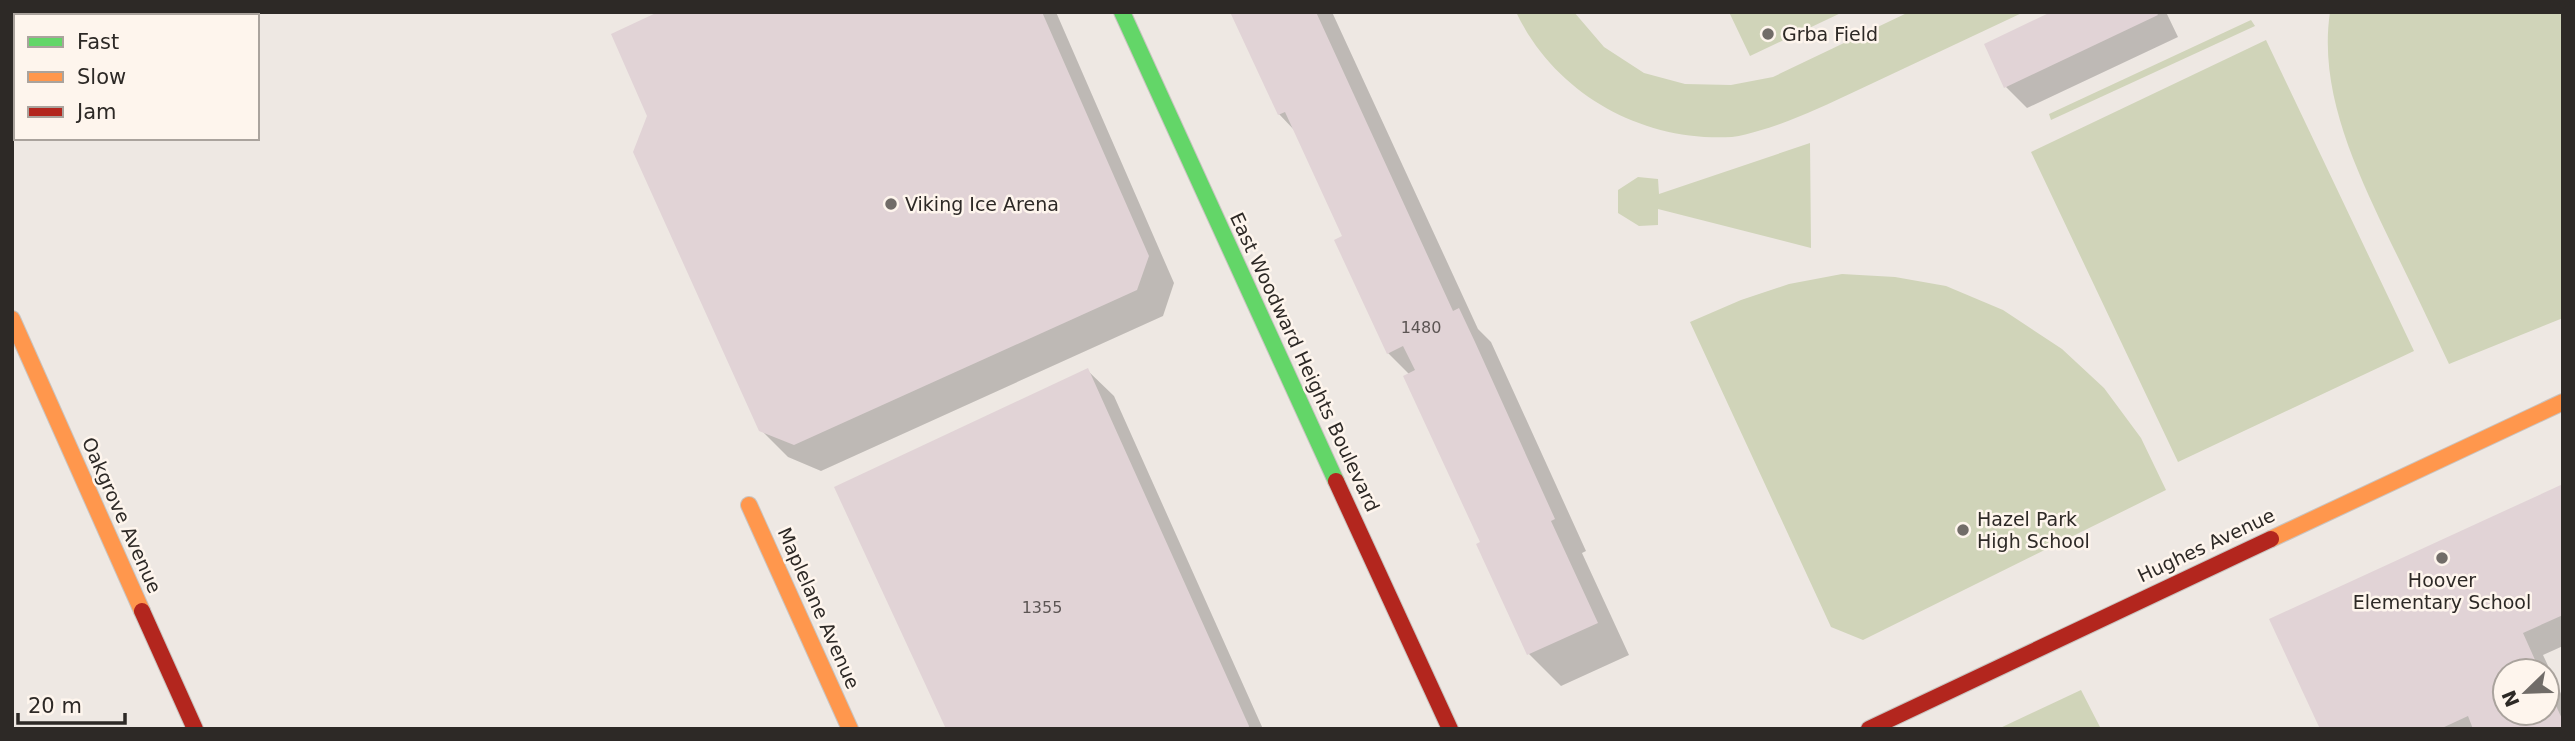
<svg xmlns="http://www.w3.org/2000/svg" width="2575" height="741" font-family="'DejaVu Sans',sans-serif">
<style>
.park{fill:#d0d4b9}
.shadow{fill:#0003;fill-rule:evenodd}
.building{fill:#e1d3d6}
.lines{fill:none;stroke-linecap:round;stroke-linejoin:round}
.fast-casing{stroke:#c9c4c0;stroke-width:18}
.slow-casing{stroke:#c9c4c0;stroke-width:18}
.jam-casing{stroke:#c9c4c0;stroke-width:18}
.fast{stroke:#63d668;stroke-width:16}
.slow{stroke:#ff974d;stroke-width:16}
.jam{stroke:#b3261e;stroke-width:16}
.poi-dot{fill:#716c68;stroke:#fef5ed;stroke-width:2.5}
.labels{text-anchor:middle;stroke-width:5;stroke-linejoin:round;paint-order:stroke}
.number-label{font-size:16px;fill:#5c5554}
.poi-label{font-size:19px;fill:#2d2926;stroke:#fef5ed;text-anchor:start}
.street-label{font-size:19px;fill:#2d2926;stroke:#fef5ed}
</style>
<rect width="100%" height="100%" fill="#eee8e3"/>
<path class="park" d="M 1516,12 L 1574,12 L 1604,47 L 1644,73 L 1685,84 L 1731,85 L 1773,77 L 1909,12 L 2024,12 C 1968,38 1912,65 1856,91 C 1824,106 1793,121 1758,131 C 1750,133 1741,136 1732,137 C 1642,142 1555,94 1516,12 Z
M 1729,12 L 1843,12 L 1750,56 Z
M 2330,12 L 2563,12 L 2563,318 L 2449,364 C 2430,324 2411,283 2391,243 C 2357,171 2318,93 2330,12 Z
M 2251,20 L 2255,26 L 2051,120 L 2049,114 Z
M 2266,40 L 2414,351 L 2178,462 L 2031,152 Z
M 1810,143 L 1811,248 L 1658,209 L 1658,225 L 1639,226 L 1618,213 L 1618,190 L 1638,177 L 1658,179 L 1659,194 Z
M 1842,274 L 1895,277 L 1946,286 L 2003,310 L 2062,349 L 2104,388 L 2141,438 L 2166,490 L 1863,640 L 1831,627 L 1690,322 L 1741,300 L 1789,284 Z
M 2081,690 L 2101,729 L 1998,729 Z"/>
<path class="shadow" d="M 663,12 L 1056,12 L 1174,283 L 1163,316 L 821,471 L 788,457 L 761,430 L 649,116 Z
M 1232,12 L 1332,12 L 1478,329 L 1491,342 L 1586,551 L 1582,553 L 1629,655 L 1561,686 L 1529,654 L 1410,375 L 1388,353 L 1345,237 L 1296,132 L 1279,114 Z
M 2055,12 L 2166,12 L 2178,37 L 2027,108 L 2006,87 Z
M 1087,370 L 1114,396 L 1263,729 L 948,729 Z
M 2563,486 L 2563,646 L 2543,655 L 2563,698 L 2563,729 L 2322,729 ZM 2505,671 L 2547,671 L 2547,713 L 2505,713 Z"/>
<path class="building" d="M 658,12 L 1042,12 L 1149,256 L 1137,290 L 794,445 L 759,431 L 633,152 L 647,116 L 611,34 Z
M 1230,12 L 1316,12 L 1453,311 L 1459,308 L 1475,342 L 1555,519 L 1551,521 L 1598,623 L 1527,655 L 1476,544 L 1480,542 L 1403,376 L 1415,370 L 1403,346 L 1387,354 L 1334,240 L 1342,236 L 1285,112 L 1278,115 Z
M 2051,12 L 2156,12 L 2158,15 L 2004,88 L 1984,44 Z
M 1088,368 L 1249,726 L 1248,729 L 946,729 L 834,487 Z
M 2563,484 L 2563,615 L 2523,633 L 2540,671 L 2505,671 L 2505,713 L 2547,713 L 2547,686 L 2563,721 L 2563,729 L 2473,729 L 2468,716 L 2440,729 L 2320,729 L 2269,619 Z"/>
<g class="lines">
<g class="fast-casing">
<path id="fast" d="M 1122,12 L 1336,481"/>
</g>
<g class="slow-casing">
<path id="slow" d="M 12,319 L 142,611
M 749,505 L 850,729
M 2271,539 L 2563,402"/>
</g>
<g class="jam-casing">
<path id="jam" d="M 1336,481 L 1450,729
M 142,611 L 195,729
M 1869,729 L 2271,539"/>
</g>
<use href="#fast" class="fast"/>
<use href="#slow" class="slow"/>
<use href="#jam" class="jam"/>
</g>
<g class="poi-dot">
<circle cx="1768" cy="34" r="7"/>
<circle cx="891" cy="204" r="7"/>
<circle cx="1963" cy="530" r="7"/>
<circle cx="2442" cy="558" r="7"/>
</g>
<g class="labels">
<g class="number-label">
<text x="1421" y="333">1480</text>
<text x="1042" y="613">1355</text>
</g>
<g class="poi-label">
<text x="1782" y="41">Grba Field</text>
<text x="905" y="211">Viking Ice Arena</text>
<text x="1977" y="526">Hazel Park<tspan x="1977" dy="22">High School</tspan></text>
<text x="2442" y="587" text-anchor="middle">Hoover<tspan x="2442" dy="22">Elementary School</tspan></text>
</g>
<g class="street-label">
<text transform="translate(1305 362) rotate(65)" y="7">East Woodward Heights Boulevard</text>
<text transform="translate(122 515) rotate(66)" y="7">Oakgrove Avenue</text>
<text transform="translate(2206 545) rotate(-25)" y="7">Hughes Avenue</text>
<text transform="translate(819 608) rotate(66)" y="7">Maplelane Avenue</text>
</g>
</g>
<rect width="2575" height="741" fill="none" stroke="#2d2926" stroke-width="28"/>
<rect x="14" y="14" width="245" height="126" fill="#fef5ed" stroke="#aaa39d" stroke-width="2"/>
<rect x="28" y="37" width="35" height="10" fill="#63d668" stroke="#aaa39d" stroke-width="2"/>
<text x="77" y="49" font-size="21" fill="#2d2926">Fast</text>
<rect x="28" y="72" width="35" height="10" fill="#ff974d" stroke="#aaa39d" stroke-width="2"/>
<text x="77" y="84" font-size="21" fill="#2d2926">Slow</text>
<rect x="28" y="107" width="35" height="10" fill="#b3261e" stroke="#aaa39d" stroke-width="2"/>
<text x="77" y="119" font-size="21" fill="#2d2926">Jam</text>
<g transform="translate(2526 692) rotate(247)"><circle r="33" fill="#fef5ed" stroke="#aaa39d" stroke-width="2"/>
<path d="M0-5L12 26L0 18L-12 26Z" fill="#716c68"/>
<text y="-10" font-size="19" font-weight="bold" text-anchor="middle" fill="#2d2926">N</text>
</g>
<path d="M18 713v10h107v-10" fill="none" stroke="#2d2926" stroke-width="3.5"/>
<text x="28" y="713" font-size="21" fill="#2d2926" stroke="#fef5ed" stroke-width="5" paint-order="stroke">20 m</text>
</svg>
